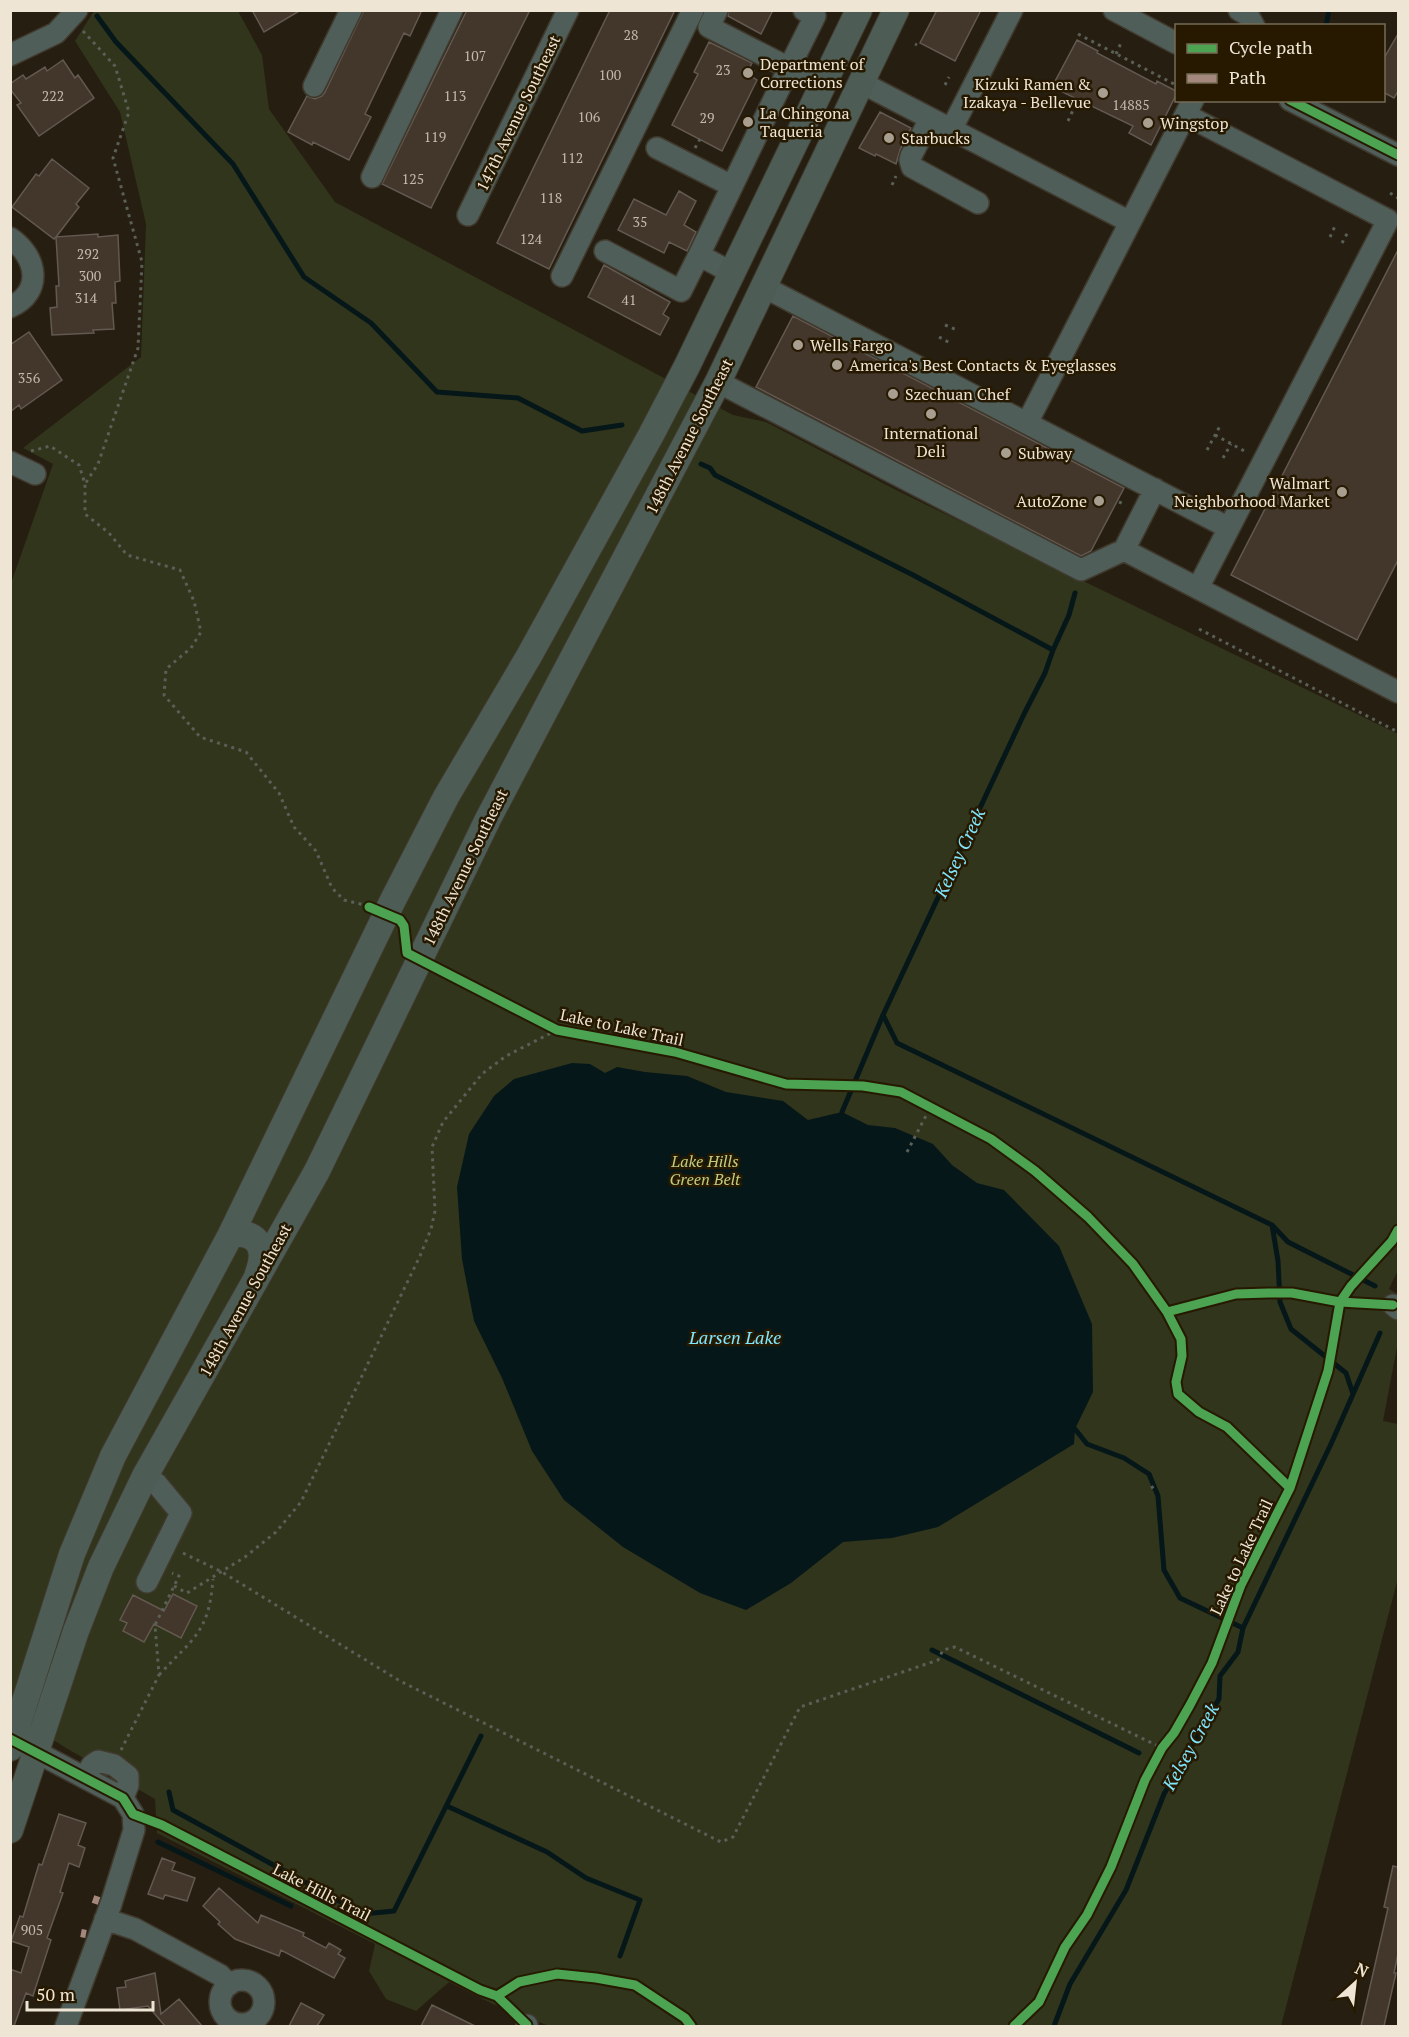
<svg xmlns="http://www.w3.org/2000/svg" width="1409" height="2037" font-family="'PT Serif',serif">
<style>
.green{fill:#31351b}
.water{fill:#06171a}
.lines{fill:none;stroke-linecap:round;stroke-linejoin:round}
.stream{stroke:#06171a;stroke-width:5}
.building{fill:#43372c;stroke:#635950;stroke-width:1.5}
.minor-casing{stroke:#40392d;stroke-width:24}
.major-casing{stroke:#40392d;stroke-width:28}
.path{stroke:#5a5f57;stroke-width:3;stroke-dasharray:3 4.5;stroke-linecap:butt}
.minor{stroke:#4f5e59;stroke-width:21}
.major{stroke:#4d5c54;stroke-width:26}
.quiet{stroke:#a5887d;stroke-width:8;stroke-dasharray:15 8;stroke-linecap:butt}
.cycleway-casing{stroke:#261900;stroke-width:13}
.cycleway{stroke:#4ca352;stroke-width:9}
.poi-dot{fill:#a89f90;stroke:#261900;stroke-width:2}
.labels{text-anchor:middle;stroke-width:5;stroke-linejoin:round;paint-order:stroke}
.number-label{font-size:14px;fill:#c3baab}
.poi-label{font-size:16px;fill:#eee5d5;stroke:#261900;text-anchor:start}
.street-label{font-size:16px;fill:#eee5d5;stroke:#261900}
.park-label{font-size:16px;font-style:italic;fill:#bece81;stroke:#261900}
.water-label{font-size:18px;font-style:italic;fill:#7fe6ff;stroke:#261900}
</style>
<rect width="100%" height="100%" fill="#261e10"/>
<path class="green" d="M 94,11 L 238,11 L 262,55 L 269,109 L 335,202 L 733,415 L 766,422 L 900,492 L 1398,734 L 1398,1270 L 1389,1289 L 1398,1294 L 1398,1342 L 1383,1421 L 1398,1424 L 1398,1578 L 1281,2026 L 549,2026 L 493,2004 L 449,1982 L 416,2011 L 386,1999 L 369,1971 L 375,1944 L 157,1833 L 155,1799 L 66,1748 L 11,1713 L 10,586 L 53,464 L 23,448 L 141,357 L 146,224 L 120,112 L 75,41 Z"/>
<path class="water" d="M 572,1063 L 590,1064 L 605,1073 L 617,1067 L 645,1072 L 687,1076 L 726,1092 L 783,1101 L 808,1120 L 842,1112 L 868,1125 L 895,1128 L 933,1144 L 952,1165 L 977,1183 L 1004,1190 L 1059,1246 L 1092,1324 L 1093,1392 L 1075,1429 L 1074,1444 L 938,1527 L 892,1538 L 843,1542 L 791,1583 L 746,1610 L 700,1593 L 623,1547 L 564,1500 L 532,1451 L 502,1378 L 474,1321 L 462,1259 L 457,1187 L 469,1134 L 494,1096 L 514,1079 Z"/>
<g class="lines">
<path class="stream" d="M 97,16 L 116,42 L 233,164 L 304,277 L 371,323 L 437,392 L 518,398 L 582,431 L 622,425
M 1326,26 L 1329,10
M 701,464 L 710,468 L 715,475 L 913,575 L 1053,650
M 883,1015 L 897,1043 L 1272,1225 L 1288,1242 L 1375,1286
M 842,1112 L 883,1015 L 1024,714 L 1045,673 L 1053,650 L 1069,615 L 1075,593
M 1272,1225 L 1278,1261 L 1280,1302 L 1291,1329 L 1346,1373 L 1353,1394
M 1243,1628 L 1331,1444 L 1380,1333
M 932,1650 L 1139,1753
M 169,1792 L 173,1810 L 363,1914 L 394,1911 L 481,1736
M 447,1806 L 547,1852 L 586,1878 L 640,1900 L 620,1956
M 158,1842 L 291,1906
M 1054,2026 L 1070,1984 L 1126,1890 L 1164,1794 L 1219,1699 L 1220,1676 L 1238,1652 L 1243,1628 L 1180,1598 L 1164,1570 L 1158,1496 L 1149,1474 L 1124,1458 L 1087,1444 L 1075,1429"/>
</g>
<path class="building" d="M 252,10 L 301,10 L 264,32 Z
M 364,10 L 422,10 L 410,36 L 404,33 L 365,114 L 371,117 L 349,160 L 313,142 L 312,145 L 288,132 L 307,96 L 315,99 L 322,96 L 325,92 Z
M 467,10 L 530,10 L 431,208 L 382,184 Z
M 610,10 L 675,10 L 549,269 L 497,243 Z
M 729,10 L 773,10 L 761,34 L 728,16 Z
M 937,10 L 981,10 L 955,61 L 920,43 Z
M 1398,34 L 1398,91 L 1394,98 L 1383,92 L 1383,60 Z
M 1077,40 L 1098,51 L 1097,53 L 1156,84 L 1157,81 L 1176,91 L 1176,95 L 1151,145 L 1129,133 L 1133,126 L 1052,87 Z
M 709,42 L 752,63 L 749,69 L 754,71 L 751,76 L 757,80 L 722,151 L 672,125 L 698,74 L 694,72 Z
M 63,60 L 75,78 L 78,75 L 94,98 L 39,136 L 17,105 L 21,103 L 10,89 L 10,84 L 23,75 L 26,79 L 45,67 L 47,71 Z
M 880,112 L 911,128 L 900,150 L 896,164 L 876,154 L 875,156 L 859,148 Z
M 52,159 L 89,188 L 76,204 L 79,207 L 56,237 L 98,234 L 98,237 L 118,235 L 120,281 L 115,282 L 116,303 L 112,303 L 114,329 L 93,330 L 94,333 L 52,335 L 50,308 L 57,307 L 56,286 L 59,286 L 56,237 L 54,239 L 12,207 L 36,174 L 39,176 Z
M 679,191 L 696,201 L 684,225 L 696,232 L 687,251 L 669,242 L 664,253 L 618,230 L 634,199 L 666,215 Z
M 1398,250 L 1398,560 L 1357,640 L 1231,575 Z
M 604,265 L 670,302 L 663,314 L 669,318 L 660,335 L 588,297 Z
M 793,316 L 1124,488 L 1091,551 L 1081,556 L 756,387 Z
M 29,332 L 62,380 L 21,409 L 19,405 L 10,412 L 10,345 Z
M 173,1594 L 197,1606 L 181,1638 L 154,1624 L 144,1642 L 123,1631 L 127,1623 L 120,1620 L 133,1595 L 164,1611 Z
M 59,1814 L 86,1823 L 78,1845 L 85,1848 L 79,1867 L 69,1863 L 60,1892 L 63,1893 L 47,1938 L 51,1940 L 38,1980 L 33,1996 L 26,1993 L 14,2026 L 10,2026 L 10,1969 L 21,1973 L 29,1947 L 11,1941 L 20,1916 L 23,1917 L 39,1864 L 42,1865 Z
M 162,1858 L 175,1863 L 172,1870 L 195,1878 L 187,1901 L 165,1895 L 163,1899 L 148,1894 Z
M 1393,1866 L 1398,1867 L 1398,1954 L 1394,1973 L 1396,1973 L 1384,2026 L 1361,2026 L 1388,1908 L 1384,1907 Z
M 219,1888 L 258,1923 L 261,1915 L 304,1933 L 303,1936 L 326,1948 L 329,1943 L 341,1950 L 338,1954 L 345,1958 L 334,1978 L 281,1950 L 279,1956 L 235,1939 L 218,1924 L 220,1922 L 203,1906 Z
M 155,1973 L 161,2014 L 179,1999 L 202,2026 L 165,2026 L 148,2006 L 120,2010 L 117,1988 L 126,1987 L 125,1981 Z
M 301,2003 L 324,2015 L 317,2026 L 289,2026 Z
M 432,2005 L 475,2026 L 421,2026 Z"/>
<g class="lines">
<g class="minor-casing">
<path id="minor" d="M 717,10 L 709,27 L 789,68 L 815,16 L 804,10
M 1114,10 L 1176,43
M 1239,10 L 1248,15 L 1254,26
M 10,55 L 56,33 L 77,10
M 862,83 L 1130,222
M 314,86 L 351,10
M 1290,100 L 1398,155
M 1186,115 L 1388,220 L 1198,588
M 930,119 L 911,156 L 910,160 L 912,167 L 978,203
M 951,130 L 1012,10
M 657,148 L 732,186
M 372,177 L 452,10
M 468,215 L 568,10
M 10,238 C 37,256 44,292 10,307
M 605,251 L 681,291 L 699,255 L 732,273
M 699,255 L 789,68 L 823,85
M 562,276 L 693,10
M 764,287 L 1229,528
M 718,382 L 1081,570 L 1124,550 L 1398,692
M 1027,423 L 1193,100
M 10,462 L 35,474
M 1124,550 L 1155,489
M 1393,1305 L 1398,1309
M 145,1476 L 156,1483 L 181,1513 L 147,1582
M 23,1745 L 123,1798 L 133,1814 L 134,1830 L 111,1904 L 66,2026
M 85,1778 L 92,1765 L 98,1761 L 114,1765 L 128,1776 L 128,1785 L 123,1798
M 105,1919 L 135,1929 L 220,1975 L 229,1985
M220 2002a22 22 0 1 1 44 0a22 22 0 1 1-44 0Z
M 527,2026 L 527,2025"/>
</g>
<g class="major-casing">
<path id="major" d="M 231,1234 C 259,1231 267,1249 258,1273
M 10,1748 L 72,1554 L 113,1456 L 231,1234 L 393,900 L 446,797 L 529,656 L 651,435 L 687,366 L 859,10
M 10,1830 L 76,1631 L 101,1567 L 145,1476 L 317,1171 L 488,819 L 718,382 L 896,10"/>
</g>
<path class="path" d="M 83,31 L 115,66 L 129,112 L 113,158 L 142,262 L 138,348 L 98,464 L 85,484
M 1078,34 L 1176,85
M 915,44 L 917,45
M 1116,54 L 1121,43
M 945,85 L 949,77
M 1068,121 L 1074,108
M 695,148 L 700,139
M 892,185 L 896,176
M 1390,193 L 1398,198
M 1330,237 L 1336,224
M 1342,243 L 1349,230
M 945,325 L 957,330
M 939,337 L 950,343
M 1215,435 L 1248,453
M 1207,450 L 1220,426
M 31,451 L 50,446 L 79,465 L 85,484 L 85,514 L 109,533 L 127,555 L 180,570 L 194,601 L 201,632 L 191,648 L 166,669 L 164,695 L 200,737 L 246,752 L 279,793 L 294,827 L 316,851 L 332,888 L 344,900 L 369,906
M 1223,458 L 1231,444
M 1119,502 L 1126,505
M 1199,629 L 1398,732
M 907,1152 L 930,1108
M 1151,1488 L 1156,1485
M 183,1553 L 222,1572 L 400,1681 L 721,1842 L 733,1837 L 800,1707 L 938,1660 L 943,1650 L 955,1647 L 1162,1748
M 174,1586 L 187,1593 L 245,1557 L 276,1532 L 301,1502 L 420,1256 L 431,1229 L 435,1211 L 432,1147 L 443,1122 L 482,1074 L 506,1056 L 557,1030
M 159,1675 C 193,1638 209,1633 213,1579
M 121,1750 L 159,1675 L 155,1625 L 179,1576 L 172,1573"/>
<use href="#minor" class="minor"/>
<use href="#major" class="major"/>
<path class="quiet" d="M 93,1899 L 99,1901
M 81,1933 L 86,1934"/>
<g class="cycleway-casing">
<path id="cycleway" d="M 1290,100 L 1398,155
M 369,907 L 400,920 L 404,926 L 407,953 L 557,1030 L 675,1052 L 786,1084 L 863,1086 L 901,1092 L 991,1139 L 1035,1171 L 1088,1217 L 1133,1264 L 1167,1312 L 1181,1339 L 1182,1356 L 1176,1382 L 1178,1394 L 1199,1412 L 1227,1427 L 1290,1488 L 1241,1585 L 1212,1663 L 1190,1705 L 1174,1733 L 1162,1748 L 1145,1780 L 1111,1867 L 1087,1915 L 1065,1947 L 1039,2002 L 1014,2026
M 1167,1312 L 1236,1294 L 1268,1293 L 1292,1293 L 1340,1302 L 1393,1305
M 1290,1488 L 1328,1371 L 1340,1302 L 1351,1286 L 1392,1241 L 1398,1230
M 10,1739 L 123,1798 L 133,1814 L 162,1825 L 480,1990 L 497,1996 L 527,2025
M 497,1996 L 519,1982 L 557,1974 L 596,1978 L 635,1985 L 685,2018 L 691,2026"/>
</g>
<use href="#cycleway" class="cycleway"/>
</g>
<g class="poi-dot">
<circle cx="748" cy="73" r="6"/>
<circle cx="1103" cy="93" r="6"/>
<circle cx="748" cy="122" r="6"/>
<circle cx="1148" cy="123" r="6"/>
<circle cx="889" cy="138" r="6"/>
<circle cx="798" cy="345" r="6"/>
<circle cx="837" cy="365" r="6"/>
<circle cx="893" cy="394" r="6"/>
<circle cx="931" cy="414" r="6"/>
<circle cx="1006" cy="453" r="6"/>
<circle cx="1342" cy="492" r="6"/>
<circle cx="1099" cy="501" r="6"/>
</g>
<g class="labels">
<g class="number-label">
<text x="631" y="40">28</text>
<text x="475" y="61">107</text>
<text x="723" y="75">23</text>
<text x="610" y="80">100</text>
<text x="53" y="101">222</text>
<text x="455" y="101">113</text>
<text x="1131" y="110">14885</text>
<text x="589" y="122">106</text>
<text x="707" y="123">29</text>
<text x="435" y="142">119</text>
<text x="572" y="163">112</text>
<text x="413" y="184">125</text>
<text x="551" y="203">118</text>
<text x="640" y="227">35</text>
<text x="531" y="244">124</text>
<text x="88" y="259">292</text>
<text x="90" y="281">300</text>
<text x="86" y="303">314</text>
<text x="629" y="305">41</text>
<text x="29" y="383">356</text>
<text x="32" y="1935">905</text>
</g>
<g class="poi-label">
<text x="760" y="70">Department of<tspan x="760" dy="18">Corrections</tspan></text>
<text x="1091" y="90" text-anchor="end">Kizuki Ramen &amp;<tspan x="1091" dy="18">Izakaya - Bellevue</tspan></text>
<text x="760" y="119">La Chingona<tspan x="760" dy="18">Taqueria</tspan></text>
<text x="1160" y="129">Wingstop</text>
<text x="901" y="144">Starbucks</text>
<text x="810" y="351">Wells Fargo</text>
<text x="849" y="371">America's Best Contacts &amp; Eyeglasses</text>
<text x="905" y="400">Szechuan Chef</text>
<text x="931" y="439" text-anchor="middle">International<tspan x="931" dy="18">Deli</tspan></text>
<text x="1018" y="459">Subway</text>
<text x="1330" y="489" text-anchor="end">Walmart<tspan x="1330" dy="18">Neighborhood Market</tspan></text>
<text x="1087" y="507" text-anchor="end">AutoZone</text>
</g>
<g class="street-label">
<text transform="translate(518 113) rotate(-64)" y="6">147th Avenue Southeast</text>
<text transform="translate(689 436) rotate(-63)" y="6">148th Avenue Southeast</text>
<text transform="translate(465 867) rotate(-64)" y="6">148th Avenue Southeast</text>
<text transform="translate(622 1027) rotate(12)" y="6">Lake to Lake Trail</text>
<text transform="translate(245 1300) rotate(-61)" y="6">148th Avenue Southeast</text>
<text transform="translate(1241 1557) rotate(-65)" y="6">Lake to Lake Trail</text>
<text transform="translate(322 1892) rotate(27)" y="6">Lake Hills Trail</text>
</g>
<g class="park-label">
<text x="705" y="1167">Lake Hills<tspan x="705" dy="18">Green Belt</tspan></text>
</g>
<g class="water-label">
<text transform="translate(960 853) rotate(-65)" y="6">Kelsey Creek</text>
<text x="735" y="1344">Larsen Lake</text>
<text transform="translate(1191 1747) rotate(-61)" y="6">Kelsey Creek</text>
</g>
</g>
<rect width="1409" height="2037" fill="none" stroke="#eee5d5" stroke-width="24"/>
<rect x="1175" y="24" width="210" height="78" fill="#261900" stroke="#766b55" stroke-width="1.5"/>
<rect x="1187" y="44" width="30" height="9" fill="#4ca352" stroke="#766b55" stroke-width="1.5"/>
<text x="1229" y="54" font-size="18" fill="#eee5d5">Cycle path</text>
<rect x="1187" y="74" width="30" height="9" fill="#a5887d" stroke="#766b55" stroke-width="1.5"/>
<text x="1229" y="84" font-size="18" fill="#eee5d5">Path</text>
<g transform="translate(1355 1983) rotate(27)" stroke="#261900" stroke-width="4.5" paint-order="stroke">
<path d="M0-4.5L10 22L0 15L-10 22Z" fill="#eee5d5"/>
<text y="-9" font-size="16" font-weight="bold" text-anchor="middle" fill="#eee5d5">N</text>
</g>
<path d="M27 2001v9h126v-9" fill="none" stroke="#eee5d5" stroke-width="3"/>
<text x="36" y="2001" font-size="18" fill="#eee5d5" stroke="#261900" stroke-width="4.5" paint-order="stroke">50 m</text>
</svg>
